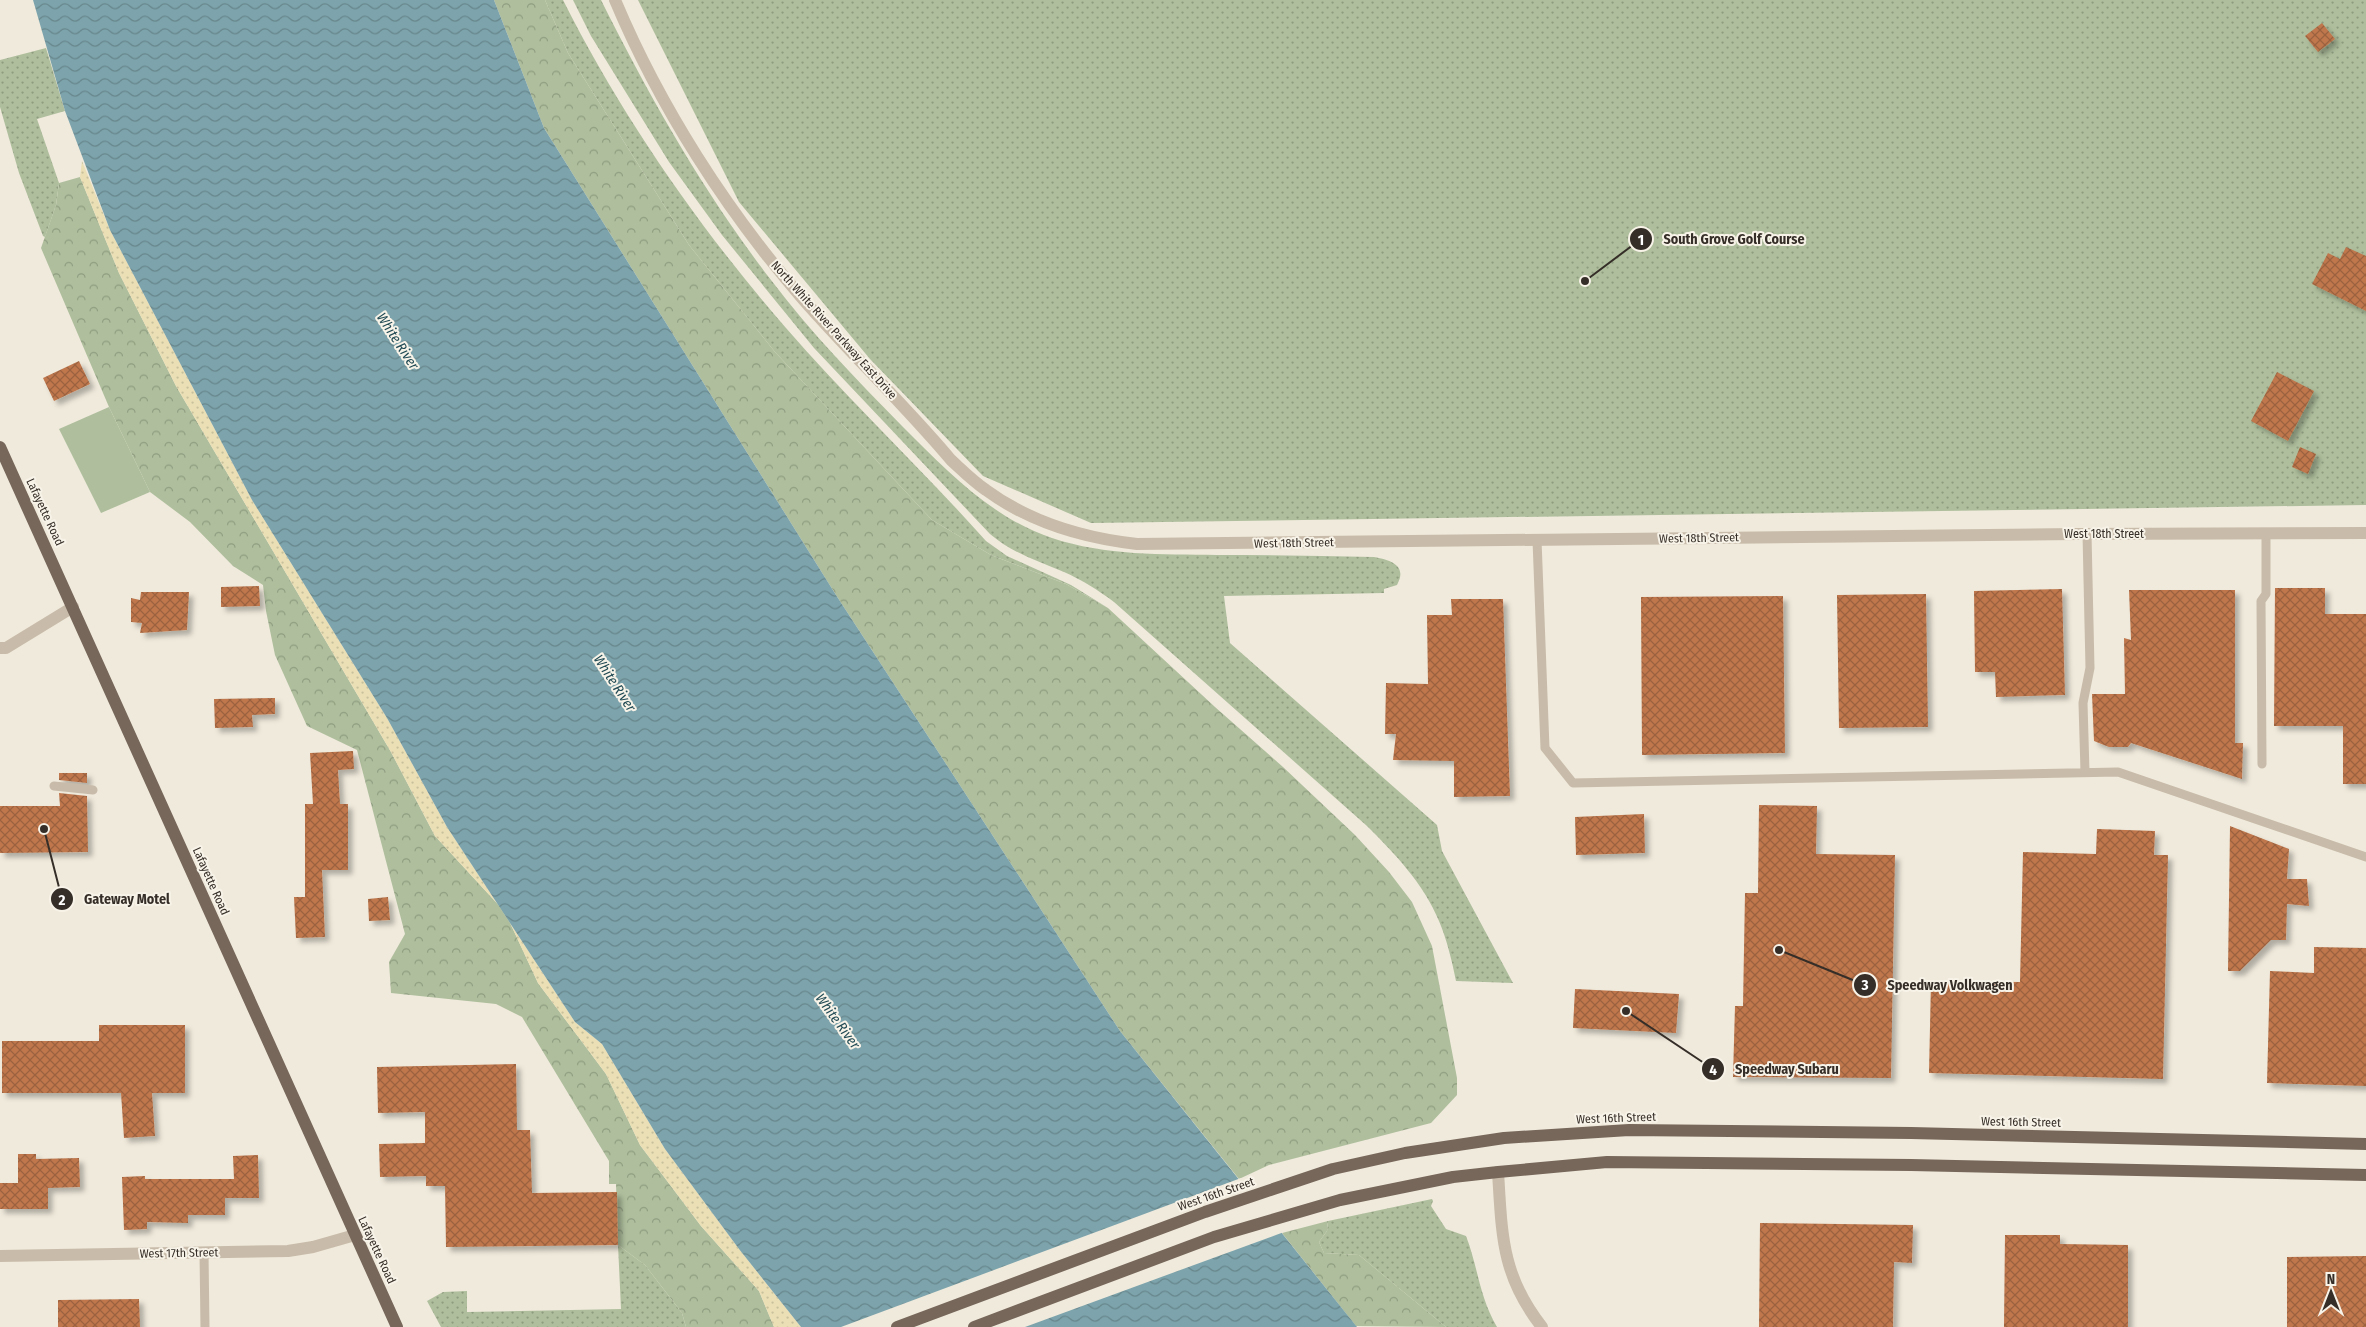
<svg xmlns="http://www.w3.org/2000/svg" width="2366" height="1327" font-family="'Fira Sans Condensed',sans-serif">
<style>
.grass{fill:url(#grass-dots)}
.forest{fill:url(#forest-crowns)}
.sand{fill:url(#sand-dots)}
.garden{fill:#afbf9d}
.water{fill:url(#water-waves)}
.pier{fill:#f0eadc}
.building{fill:url(#building-cross-hatch);filter:url(#shadow)}
.lines{fill:none;stroke-linecap:round;stroke-linejoin:round}
.service{stroke:#c8bba9;stroke-width:9}
.minor{stroke:#c8bba9;stroke-width:12}
.primary{stroke:#76675a;stroke-width:12}
.labels{text-anchor:middle;stroke-width:4;stroke-linejoin:round;paint-order:stroke}
.street-label{font-size:12px;fill:#352e28;stroke:#f8f3e8}
.water-label{font-size:14px;font-style:italic;fill:#204a54;stroke:#f8f3e8}
.leader{fill:none;stroke:#352e28;stroke-width:2}
.callout-dot{fill:#352e28;stroke:#f8f3e8;stroke-width:2}
.mark-label{font-size:15px;text-anchor:middle;font-weight:bold;fill:#fff}
.callout-label{font-size:14px;text-anchor:middle;font-weight:bold;fill:#352e28;stroke:#f8f3e8;stroke-width:4;stroke-linejoin:round;paint-order:stroke}
</style>
<defs>
<pattern id="grass-dots" width="8" height="8" patternUnits="userSpaceOnUse" patternTransform="scale(1.25)"><rect width="8" height="8" fill="#afbf9d"/><path d="M2 2h.1M6 6h.1" fill="none" stroke="#8f9c80" stroke-width="1.8" stroke-linecap="round"/></pattern>
<pattern id="forest-crowns" width="20" height="18" patternUnits="userSpaceOnUse" patternTransform="scale(1.25)"><rect width="20" height="18" fill="#afbf9d"/><path d="M2 6a3 3 0 1 1 6 0M12 15a3 3 0 1 1 6 0" fill="none" stroke="#8f9c80"/></pattern>
<pattern id="sand-dots" width="8" height="8" patternUnits="userSpaceOnUse" patternTransform="scale(1.25)"><rect width="8" height="8" fill="#eadfb5"/><path d="M2 2h.1M6 6h.1" fill="none" stroke="#c9c09c" stroke-width="1.8" stroke-linecap="round"/></pattern>
<pattern id="water-waves" width="16" height="10" patternUnits="userSpaceOnUse" patternTransform="scale(1.25)"><rect width="16" height="10" fill="#7da4ac"/><path d="M0 5q4-4 8 0t8 0" fill="none" stroke="#67868c"/></pattern>
<pattern id="building-cross-hatch" width="8" height="8" patternUnits="userSpaceOnUse" patternTransform="scale(1.25)"><rect width="8" height="8" fill="#bf774c"/><path d="M0 0l8 8M0 8l8-8" fill="none" stroke="#9c623f"/></pattern>
<filter id="shadow"><feDropShadow dx="4.5" dy="4.5" stdDeviation="2.5" flood-color="#0004"/></filter>
</defs>
<rect width="100%" height="100%" fill="#f0eadc"/>
<path class="grass" d="M 545,0 L 563,0 C 622,117 700,229 786,328 C 850,402 921,468 986,541 L 1007,556 L 1071,585 L 1108,608 L 1066,584 L 991,555 L 932,520 L 775,352 L 689,245 L 568,53 Z
M 573,0 L 601,0 C 650,98 704,193 771,280 C 811,333 857,380 903,427 C 947,471 992,518 1052,538 C 1106,556 1162,554 1217,555 C 1269,555 1322,556 1374,557 C 1390,560 1408,565 1397,585 L 1384,589 L 1384,593 L 1224,596 L 1230,643 L 1437,825 L 1442,851 L 1513,983 L 1456,981 C 1452,961 1447,940 1439,921 C 1424,884 1395,854 1367,826 L 1114,602 C 1098,590 1082,580 1064,572 C 1038,561 1012,553 990,534 L 814,348 L 722,235 L 669,162 L 591,36 Z
M 638,0 L 2366,0 L 2366,505 L 1091,523 L 983,476 L 870,359 L 739,202 Z
M 46,48 L 65,111 L 37,119 L 59,183 L 56,205 L 45,237 L 43,236 L 19,173 L 0,107 L 0,60 Z
M 1432,1199 L 1433,1201 L 1431,1206 L 1446,1229 L 1466,1236 C 1478,1267 1479,1296 1497,1327 L 1446,1327 L 1359,1255 L 1324,1253 L 1319,1242 L 1327,1231 L 1328,1221 Z
M 618,1245 L 645,1265 L 682,1313 L 686,1327 L 441,1327 L 427,1301 L 443,1292 L 467,1291 L 467,1312 L 621,1309 Z"/>
<path class="forest" d="M 494,0 L 545,0 L 568,53 L 689,245 L 775,352 L 932,520 L 991,555 L 1066,584 L 1108,608 L 1215,707 L 1283,767 L 1355,835 L 1389,872 L 1412,902 L 1432,946 L 1457,1078 L 1457,1095 L 1431,1123 L 1269,1165 L 1239,1179 L 1120,1031 L 836,595 L 544,128 Z
M 80,177 L 119,273 L 176,386 L 391,752 L 435,836 L 505,912 L 538,983 L 606,1074 L 640,1145 L 701,1226 L 759,1291 L 774,1327 L 686,1327 L 682,1313 L 645,1265 L 618,1245 L 616,1184 L 609,1184 L 609,1161 L 522,1017 L 496,1004 L 391,993 L 389,962 L 405,934 L 357,750 L 307,726 L 275,655 L 266,611 L 263,585 L 233,566 L 190,522 L 150,492 L 109,407 L 41,248 L 56,205 L 59,183 Z
M 1328,1221 L 1327,1231 L 1319,1242 L 1324,1253 L 1359,1255 L 1446,1327 L 1356,1326 L 1282,1233 Z"/>
<path class="sand" d="M 82,161 L 110,230 L 252,500 L 387,718 L 447,827 L 575,1022 L 602,1044 L 665,1149 L 739,1249 L 801,1327 L 774,1327 L 759,1291 L 701,1226 L 640,1145 L 606,1074 L 538,983 L 505,912 L 435,836 L 391,752 L 176,386 L 119,273 L 80,177 Z"/>
<path class="garden" d="M 109,407 L 150,492 L 101,513 L 59,429 Z"/>
<path class="water" d="M 33,0 L 494,0 L 544,128 L 836,595 L 1120,1031 L 1357,1327 L 801,1327 L 739,1249 L 665,1149 L 602,1044 L 575,1022 L 447,827 L 387,718 L 252,500 L 110,230 L 65,111 Z"/>
<path class="pier" d="M 1241,1178 L 1284,1232 L 1025,1327 L 841,1327 Z"/>
<path class="building" d="M 2322,23 L 2335,39 L 2318,52 L 2305,36 Z
M 2346,247 L 2366,256 L 2366,311 L 2312,284 L 2328,253 L 2340,259 Z
M 79,361 L 90,384 L 54,401 L 43,378 Z
M 2277,372 L 2314,391 L 2288,441 L 2251,421 Z
M 2300,447 L 2316,454 L 2308,474 L 2292,467 Z
M 259,586 L 260,606 L 221,607 L 221,587 Z
M 2275,588 L 2325,588 L 2325,614 L 2366,614 L 2366,784 L 2343,784 L 2343,726 L 2274,726 Z
M 2062,589 L 2065,695 L 1996,697 L 1995,672 L 1975,672 L 1974,591 Z
M 2129,590 L 2235,590 L 2235,743 L 2243,743 L 2242,779 L 2131,743 L 2128,747 L 2109,747 L 2094,741 L 2092,694 L 2125,694 L 2124,638 L 2131,640 Z
M 141,592 L 189,592 L 187,630 L 140,633 L 142,623 L 131,622 L 131,598 L 140,600 Z
M 1926,594 L 1928,727 L 1839,728 L 1837,595 Z
M 1783,596 L 1785,753 L 1642,755 L 1641,597 Z
M 1451,599 L 1503,599 L 1510,796 L 1454,797 L 1454,761 L 1393,760 L 1396,734 L 1385,734 L 1386,683 L 1428,684 L 1427,615 L 1452,615 Z
M 275,698 L 275,714 L 252,715 L 253,727 L 215,728 L 214,699 Z
M 353,751 L 354,769 L 338,770 L 340,804 L 348,804 L 348,870 L 322,870 L 325,937 L 296,938 L 294,897 L 305,897 L 305,804 L 313,804 L 310,753 Z
M 59,773 L 87,773 L 87,783 L 59,780 Z
M 59,793 L 87,796 L 88,852 L 0,853 L 0,806 L 60,806 Z
M 1759,805 L 1817,806 L 1816,854 L 1895,855 L 1891,1078 L 1733,1077 L 1735,1006 L 1743,1006 L 1745,893 L 1758,893 Z
M 1644,814 L 1645,853 L 1576,855 L 1575,817 Z
M 2230,826 L 2289,849 L 2287,879 L 2307,879 L 2309,906 L 2287,904 L 2286,940 L 2271,940 L 2240,971 L 2228,971 Z
M 2097,829 L 2155,831 L 2154,855 L 2168,855 L 2163,1079 L 1929,1073 L 1931,981 L 2020,982 L 2023,852 L 2096,854 Z
M 388,897 L 390,920 L 369,921 L 368,899 Z
M 2314,947 L 2366,948 L 2366,1086 L 2267,1083 L 2270,971 L 2314,973 Z
M 1575,989 L 1679,994 L 1676,1033 L 1573,1028 Z
M 99,1025 L 185,1025 L 185,1093 L 152,1093 L 155,1136 L 124,1138 L 121,1093 L 2,1093 L 2,1041 L 99,1041 Z
M 516,1064 L 517,1130 L 530,1130 L 532,1193 L 617,1192 L 618,1245 L 446,1247 L 445,1186 L 426,1186 L 426,1176 L 380,1177 L 379,1144 L 425,1143 L 425,1112 L 378,1113 L 377,1067 Z
M 18,1154 L 36,1154 L 36,1159 L 79,1158 L 80,1187 L 48,1188 L 48,1209 L 0,1209 L 0,1183 L 18,1183 Z
M 258,1155 L 259,1198 L 225,1198 L 225,1215 L 188,1215 L 188,1223 L 147,1222 L 147,1229 L 124,1230 L 122,1177 L 145,1176 L 145,1179 L 234,1179 L 233,1156 Z
M 1760,1223 L 1913,1225 L 1912,1263 L 1894,1262 L 1893,1327 L 1759,1327 Z
M 2005,1235 L 2060,1235 L 2060,1244 L 2128,1245 L 2128,1327 L 2004,1327 Z
M 2366,1256 L 2366,1327 L 2287,1327 L 2287,1257 Z
M 139,1299 L 140,1327 L 58,1327 L 58,1300 Z"/>
<g class="lines">
<path class="service" d="M 1537,540 L 1545,748 L 1573,783 L 2118,772 L 2366,857
M 2262,764 L 2261,601 L 2266,594 L 2266,533
M 2085,772 L 2083,703 L 2090,668 L 2087,534
M 54,786 L 93,790
M 204,1253 L 205,1327"/>
<path class="minor" d="M 615,0 C 660,107 726,210 802,298 C 850,353 904,404 951,460 C 962,470 973,481 986,490 C 1031,523 1083,538 1137,544 L 2077,534 L 2366,533
M 0,648 L 6,648 L 73,607
M 1498,1172 C 1502,1234 1501,1275 1542,1327
M 0,1256 L 288,1251 L 313,1247 L 355,1235"/>
<path class="primary" d="M 0,447 L 397,1327
M 897,1327 L 1205,1212 L 1333,1169 L 1405,1153 L 1504,1138 L 1629,1130 L 1911,1133 L 2366,1144
M 974,1327 L 1214,1237 L 1340,1200 L 1453,1177 L 1498,1172 L 1607,1162 L 1911,1165 L 2366,1175"/>
</g>
<g class="labels">
<g class="street-label">
<text transform="translate(834 330) rotate(48)" y="4">North White River Parkway East Drive</text>
<text transform="translate(45 512) rotate(65)" y="4">Lafayette Road</text>
<text x="2104" y="538">West 18th Street</text>
<text transform="translate(1699 538) rotate(-1)" y="4">West 18th Street</text>
<text transform="translate(1294 543) rotate(-1)" y="4">West 18th Street</text>
<text transform="translate(211 881) rotate(66)" y="4">Lafayette Road</text>
<text transform="translate(1616 1118) rotate(-2)" y="4">West 16th Street</text>
<text transform="translate(2021 1122) rotate(1)" y="4">West 16th Street</text>
<text transform="translate(1216 1194) rotate(-19)" y="4">West 16th Street</text>
<text transform="translate(377 1250) rotate(65)" y="4">Lafayette Road</text>
<text transform="translate(179 1253) rotate(-1)" y="4">West 17th Street</text>
</g>
<g class="water-label">
<text transform="translate(398 341) rotate(57)" y="5">White River</text>
<text transform="translate(615 683) rotate(57)" y="5">White River</text>
<text transform="translate(838 1021) rotate(54)" y="5">White River</text>
</g>
</g>
<path class="leader" d="M1585 281L1641 239M44 829L62 899M1779 950L1865 985M1626 1011L1713 1069"/>
<g class="callout-dot">
<circle cx="1585" cy="281" r="5"/>
<circle cx="44" cy="829" r="5"/>
<circle cx="1779" cy="950" r="5"/>
<circle cx="1626" cy="1011" r="5"/>
<circle cx="1641" cy="239" r="12"/>
<circle cx="62" cy="899" r="12"/>
<circle cx="1865" cy="985" r="12"/>
<circle cx="1713" cy="1069" r="12"/>
</g>
<g class="mark-label">
<text x="1641" y="245">1</text>
<text x="62" y="905">2</text>
<text x="1865" y="990">3</text>
<text x="1713" y="1075">4</text>
</g>
<g class="callout-label">
<text x="1734" y="244">South Grove Golf Course</text>
<text x="127" y="904">Gateway Motel</text>
<text x="1950" y="990">Speedway Volkwagen</text>
<text x="1787" y="1074">Speedway Subaru</text>
</g>
<g transform="translate(2331 1292)" stroke="#f8f3e8" stroke-width="4" paint-order="stroke">
<path d="M0-4L9 19L0 12L-9 19Z" fill="#352e28"/>
<text y="-8" font-size="14" font-weight="bold" text-anchor="middle" fill="#352e28">N</text>
</g>
</svg>
